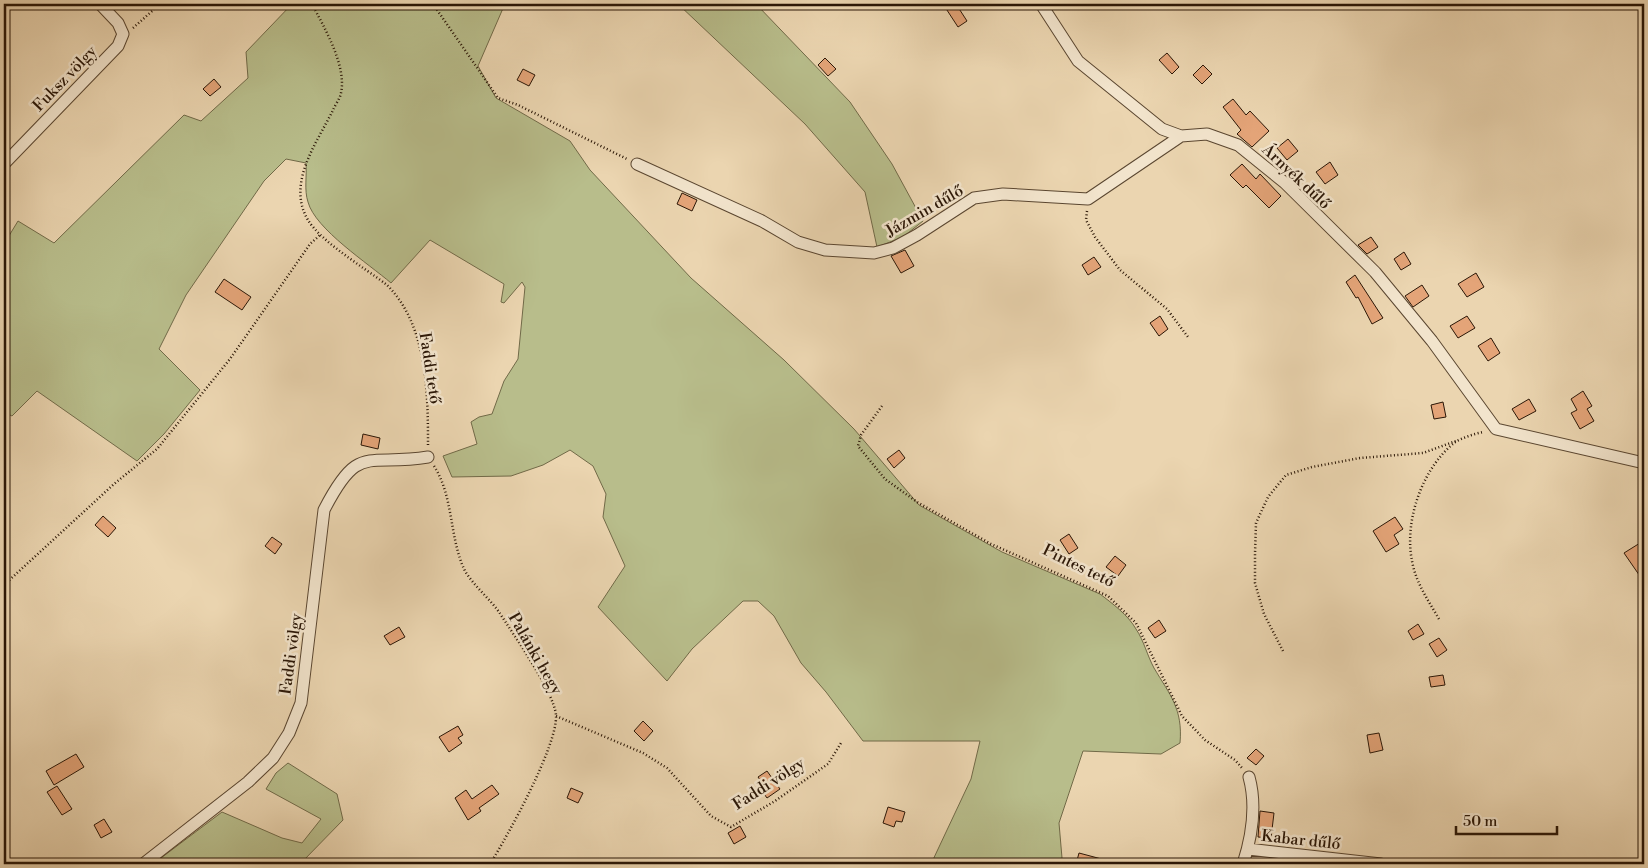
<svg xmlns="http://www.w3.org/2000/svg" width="1648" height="868" font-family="'Libre Bodoni',serif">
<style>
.green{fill:#b8bd8b;stroke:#716a48}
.building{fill:#e4a478;stroke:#2a1606}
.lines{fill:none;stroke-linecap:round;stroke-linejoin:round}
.minor-casing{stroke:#5a4630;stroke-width:13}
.path{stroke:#2a1606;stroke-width:2.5;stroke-dasharray:1 2.5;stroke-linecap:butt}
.minor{stroke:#f2e4cc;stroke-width:11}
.labels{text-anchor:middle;stroke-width:5;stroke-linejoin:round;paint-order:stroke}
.street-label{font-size:16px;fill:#2a1606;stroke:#f2e4cc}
</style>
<rect width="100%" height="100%" fill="#ebd5b0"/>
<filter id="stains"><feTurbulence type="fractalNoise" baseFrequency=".004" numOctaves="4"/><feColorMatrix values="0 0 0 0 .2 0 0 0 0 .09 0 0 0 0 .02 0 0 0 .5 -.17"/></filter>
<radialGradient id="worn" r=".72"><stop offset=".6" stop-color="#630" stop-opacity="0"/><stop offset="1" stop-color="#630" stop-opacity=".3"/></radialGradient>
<path class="green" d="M 292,4 L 501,4 L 504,6 L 478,66 L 496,98 L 570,141 L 590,170 L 691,278 L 784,360 L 854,429 L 919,505 L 1002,552 L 1100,594 C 1113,604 1128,615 1136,629 C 1144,641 1147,655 1154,668 C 1170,695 1183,709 1180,743 L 1161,754 L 1083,751 L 1059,823 L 1062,858 L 1060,864 L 931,864 L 971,779 L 980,741 L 863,741 L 826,692 L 801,663 L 774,616 L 758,601 L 743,601 L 692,649 L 667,681 L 598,607 L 625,566 L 603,517 L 606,494 L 593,466 L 570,450 L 543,465 L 511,476 L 452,477 L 443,456 L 477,444 L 471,422 L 479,417 L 492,414 L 504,381 L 518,359 L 525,287 L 522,282 L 504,303 L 501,302 L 504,284 L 430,240 L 391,283 C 369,264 315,229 308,202 C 304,190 307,176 306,163 L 286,159 L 264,181 L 186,295 L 159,349 L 200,390 L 164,434 L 137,461 L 37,391 L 12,416 L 4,412 L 4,244 L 18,221 L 54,243 L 184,115 L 201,121 L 248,78 L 246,52 Z
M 678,4 L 756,4 L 850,102 L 892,164 L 923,221 L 903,237 L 877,247 L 865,192 L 805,124 Z
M 288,763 L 337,794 L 343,820 L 302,862 L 303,864 L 153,864 L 222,812 L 282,838 L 302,843 L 321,819 L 266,789 L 276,773 Z"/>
<path class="building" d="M 943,4 L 956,4 L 967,21 L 958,27 Z
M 1167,53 L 1179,67 L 1172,74 L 1159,60 Z
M 825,58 L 836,69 L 828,76 L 818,65 Z
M 1203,65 L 1212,74 L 1202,84 L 1193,75 Z
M 523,69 L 535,75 L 529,86 L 517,80 Z
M 214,79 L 221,87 L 210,96 L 203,89 Z
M 1233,99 L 1246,115 L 1250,111 L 1269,131 L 1252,147 L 1237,134 L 1241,130 L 1223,107 Z
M 1288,139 L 1298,151 L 1287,160 L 1277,148 Z
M 1330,162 L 1338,175 L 1325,184 L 1316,172 Z
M 1242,164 L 1256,179 L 1260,174 L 1281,196 L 1269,208 L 1246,185 L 1243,188 L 1230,175 Z
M 682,193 L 697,200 L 692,211 L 677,204 Z
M 1371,237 L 1378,247 L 1367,254 L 1358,245 Z
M 905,250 L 914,266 L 901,273 L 891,256 Z
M 1404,252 L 1411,264 L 1401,270 L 1394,259 Z
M 1094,257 L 1101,267 L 1088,275 L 1082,265 Z
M 1476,273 L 1484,287 L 1467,297 L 1458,284 Z
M 1355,275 L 1383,318 L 1372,324 L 1358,297 L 1356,298 L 1346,282 Z
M 224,279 L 251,297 L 242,310 L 215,292 Z
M 1422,285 L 1429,296 L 1413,307 L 1405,296 Z
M 1160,316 L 1168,329 L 1159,336 L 1150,323 Z
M 1467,316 L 1475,328 L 1458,338 L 1450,326 Z
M 1491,338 L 1500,353 L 1488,361 L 1478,346 Z
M 1583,391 L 1592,406 L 1587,409 L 1594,421 L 1580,429 L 1571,413 L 1577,410 L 1571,399 Z
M 1529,399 L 1536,411 L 1519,420 L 1512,409 Z
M 1443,402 L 1446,417 L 1434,419 L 1431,405 Z
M 363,434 L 380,438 L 378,449 L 361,445 Z
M 899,450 L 905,458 L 894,468 L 887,459 Z
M 103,516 L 116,528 L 108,537 L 95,525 Z
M 1395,517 L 1403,529 L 1394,535 L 1399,544 L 1386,552 L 1373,531 Z
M 1069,534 L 1078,548 L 1069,554 L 1060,540 Z
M 272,537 L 282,544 L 275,554 L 265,546 Z
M 1640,543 L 1644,549 L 1644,582 L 1624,553 Z
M 1115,556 L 1126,565 L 1118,576 L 1106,567 Z
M 1159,620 L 1166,631 L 1155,638 L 1148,628 Z
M 1418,624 L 1424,634 L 1413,640 L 1408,631 Z
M 399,627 L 405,637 L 390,645 L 384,636 Z
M 1439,638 L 1447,650 L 1437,657 L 1429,644 Z
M 1443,675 L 1445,685 L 1431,687 L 1429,677 Z
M 643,721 L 653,731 L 644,741 L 634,731 Z
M 458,726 L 463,735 L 458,738 L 462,743 L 449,752 L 439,737 Z
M 1379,733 L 1383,750 L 1370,753 L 1367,735 Z
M 1256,749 L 1264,756 L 1256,765 L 1247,758 Z
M 76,754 L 84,767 L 54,785 L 46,771 Z
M 767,771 L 780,789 L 767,798 L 759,787 L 763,784 L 758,777 Z
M 492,785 L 499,794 L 479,808 L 481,811 L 468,820 L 455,798 L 466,790 L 472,799 Z
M 57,786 L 72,809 L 62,815 L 47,792 Z
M 571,788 L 583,793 L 578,803 L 567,798 Z
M 888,807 L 905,812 L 902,822 L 896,821 L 894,827 L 883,823 Z
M 1260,811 L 1274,813 L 1271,838 L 1258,837 Z
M 104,819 L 112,832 L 101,838 L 94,825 Z
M 740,826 L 746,837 L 734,844 L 728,833 Z
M 1079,853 L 1109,861 L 1108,864 L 1076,864 Z"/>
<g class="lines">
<g class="minor-casing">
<path id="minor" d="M 1041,4 L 1078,61 L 1162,129 L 1181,136 L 1207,134 L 1238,145 L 1285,183 L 1375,272 L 1432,341 L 1496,429 L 1644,463
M 4,164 L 118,46 L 123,34 L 118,23 L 100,4
M 637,164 L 762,221 L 798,242 L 825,250 L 874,253 L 893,248 L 917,235 L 974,198 L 1003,194 L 1088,199 L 1181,136
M 1248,849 L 1381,864
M 143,864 L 248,782 L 273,758 L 289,733 L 301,703 L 324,510 C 359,442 366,467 428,457
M 1243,864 C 1252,836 1257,806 1249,777"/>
</g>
<path class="path" d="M 312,4 C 324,27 347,66 341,93 C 340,99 335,105 333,110 C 317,143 286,183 308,220 C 321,242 365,268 387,285 C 427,325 428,391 428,445
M 433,4 L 498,98 L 518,105 L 627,159
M 133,28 L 160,4
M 1087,211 L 1086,220 L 1095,237 L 1120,270 L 1167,309 L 1188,337
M 882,406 L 861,435 L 858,446 L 885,479 L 917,502 L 991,544 L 1108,596 L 1136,623 L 1182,716 L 1205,740 L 1235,760 L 1242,768
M 434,466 C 454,497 449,538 465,571 C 474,586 489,598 499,612 C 513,634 554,692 556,715 C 558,745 507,837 490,864
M 4,585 L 114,484 L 157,449 L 230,359 L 310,244 L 320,235
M 1439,619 C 1428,600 1416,583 1412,561 C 1404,521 1422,469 1454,443 C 1461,438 1474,434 1483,432
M 1283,651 L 1264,614 L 1255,583 L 1255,554 L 1256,523 L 1268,497 L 1286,475 L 1312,467 L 1360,458 L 1423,453 L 1456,441
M 556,716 L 643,753 L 667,768 L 711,816 L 731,827 L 775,801 L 828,764 L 841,743"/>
<use href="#minor" class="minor"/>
</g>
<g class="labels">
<g class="street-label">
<text transform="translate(64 78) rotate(-46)" y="6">Fuksz völgy</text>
<text transform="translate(1297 176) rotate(43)" y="6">Árnyék dűlő</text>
<text transform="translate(924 210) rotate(-30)" y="6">Jázmin dűlő</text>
<text transform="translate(431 368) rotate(81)" y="6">Faddi tető</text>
<text transform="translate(1079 565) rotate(26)" y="6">Pintes tető</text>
<text transform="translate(536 653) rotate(60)" y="6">Palánki hegy</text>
<text transform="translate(290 654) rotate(-82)" y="6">Faddi völgy</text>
<text transform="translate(768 783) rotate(-33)" y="6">Faddi völgy</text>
<text transform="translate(1301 839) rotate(6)" y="6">Kabar dűlő</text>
</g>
</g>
<rect width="1648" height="868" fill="none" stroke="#ebd5b0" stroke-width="20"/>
<rect x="5" y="5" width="1638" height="858" fill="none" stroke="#2a1606" stroke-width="2.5"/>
<rect x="10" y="10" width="1628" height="848" fill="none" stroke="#2a1606"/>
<path d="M1456 826v8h101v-8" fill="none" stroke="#2a1606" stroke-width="2.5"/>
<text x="1463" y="826" font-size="15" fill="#2a1606" stroke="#f2e4cc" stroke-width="4" paint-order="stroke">50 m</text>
<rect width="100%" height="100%" filter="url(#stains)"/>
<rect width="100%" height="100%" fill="url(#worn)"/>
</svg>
